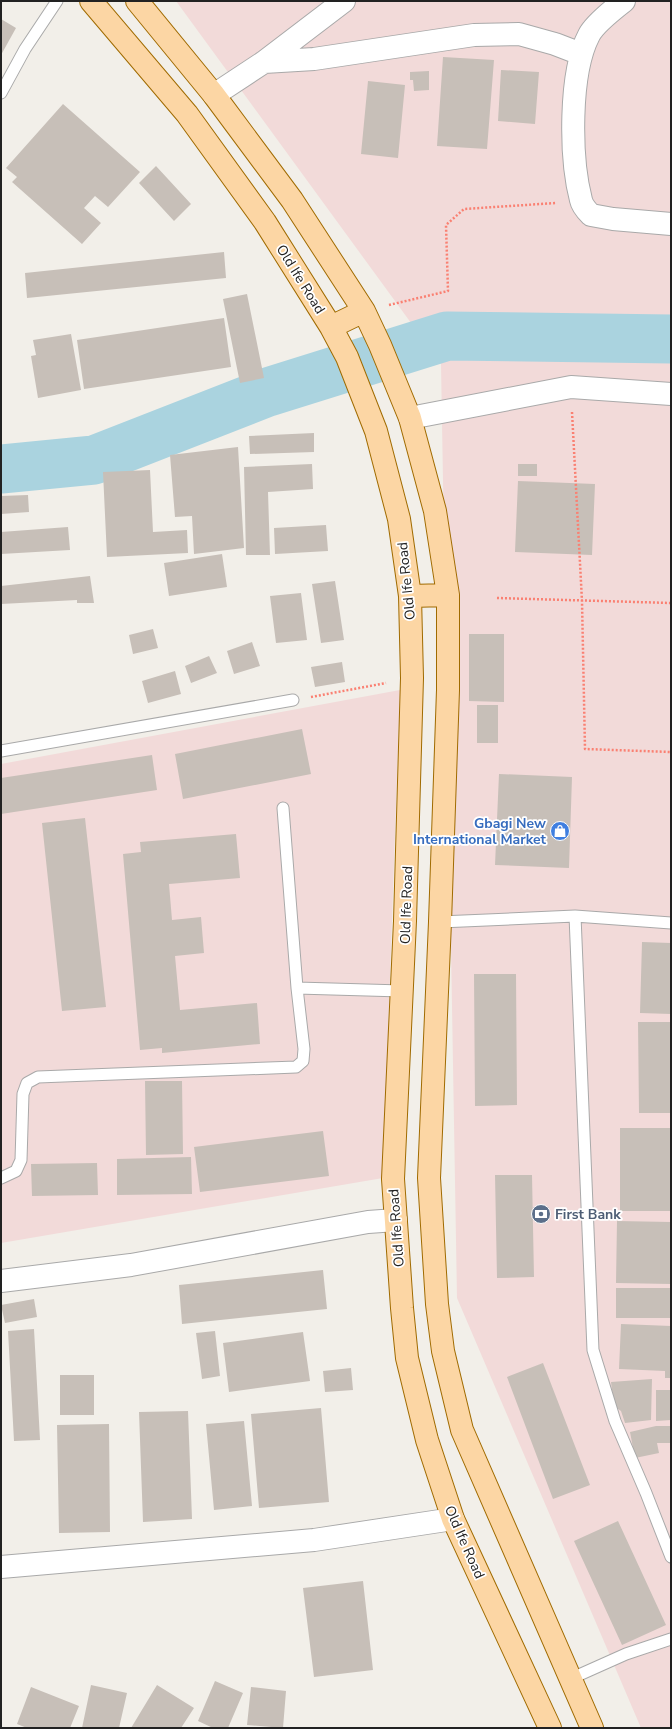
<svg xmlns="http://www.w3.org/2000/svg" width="672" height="1729" font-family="'Nunito Sans',sans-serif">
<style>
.commercial{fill:#f2dad9}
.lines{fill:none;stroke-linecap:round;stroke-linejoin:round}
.river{stroke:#aad3df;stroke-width:49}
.building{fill:#c7bfb8}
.lane-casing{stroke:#a9a9a9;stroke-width:13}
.street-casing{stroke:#a9a9a9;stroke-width:24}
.primary-casing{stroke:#a06b00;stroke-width:24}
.path{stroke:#fa8072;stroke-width:2.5;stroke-dasharray:2 2;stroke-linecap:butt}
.lane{stroke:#fff;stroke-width:11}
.street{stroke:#fff;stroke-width:22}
.primary{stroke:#fcd6a4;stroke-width:22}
.labels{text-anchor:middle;stroke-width:3.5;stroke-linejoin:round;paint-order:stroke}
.street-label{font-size:14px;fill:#222;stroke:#fff}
.shop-label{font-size:14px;font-weight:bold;fill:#366cbe;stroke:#fff;text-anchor:end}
.service-label{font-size:14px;font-weight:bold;fill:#4e5e75;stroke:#fff;text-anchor:start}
</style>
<rect width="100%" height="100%" fill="#f2efe9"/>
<path class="commercial" d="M176 1H671V1728H641L457 1298 441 364Z
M400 690 383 1178 1 1243V764Z"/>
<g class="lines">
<path class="river" d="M1 469 94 460 268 392 447 336 671 339"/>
</g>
<path class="building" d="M1 19 16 28 1 55Z
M443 57 494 60 487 149 437 146Z
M501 70 539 72 535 124 498 121Z
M429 71V90L414 91 413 80H410V72Z
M368 81 405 85 398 158 361 154Z
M63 104 140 172 108 207 95 196 84 208 101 223 82 244 12 182 17 177 6 168Z
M156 166 191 204 174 221 139 183Z
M224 252 226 278 27 298 25 273Z
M247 294 264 378 240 383 223 299Z
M224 318 231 367 84 389 77 340Z
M71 334 81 390 38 398 31 356 36 355 33 340Z
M314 433V452L250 454 249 436Z
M238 447 244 548 194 554 192 516 175 517 170 455Z
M312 464 313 489 268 492 270 555H246L244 467Z
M518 464H537V476H518Z
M150 470 153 532 187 530 188 553 107 557 103 472Z
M518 481 595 484 592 555 515 552Z
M28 495 29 512 1 514V496Z
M326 525 328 551 275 554 274 528Z
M68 527 70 550 1 554V532Z
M222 554 227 587 169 596 164 563Z
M90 576 94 603H77V600L1 604V586Z
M335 581 344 640 321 643 312 584Z
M301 593 307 640 276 643 270 596Z
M153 629 158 648 133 654 129 635Z
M469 634H504V702L469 701Z
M252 642 260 666 234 674 227 651Z
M209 656 217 673 191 683 185 666Z
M342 662 345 682 315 687 311 667Z
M175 671 181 694 148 703 142 681Z
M477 705H498V743H477Z
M302 729 311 774 183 799 175 754Z
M152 755 157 790 1 814V778Z
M499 774 572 777 569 868 495 865Z
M85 818 106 1007 62 1011 42 823Z
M236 834 240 878 169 884 172 920 201 917 204 953 175 956 180 1010 257 1003 260 1044 162 1053V1048L140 1050 123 854 141 852 140 842Z
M642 942 671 943V1014L640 1013Z
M474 974H516L517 1105 475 1106Z
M638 1022H671V1113H639Z
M145 1081H182L183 1154 146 1155Z
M620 1128H671V1211H620Z
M323 1131 329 1176 200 1192 194 1147Z
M191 1157 192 1194 117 1195V1159Z
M97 1163 98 1195 32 1196 31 1164Z
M495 1175H532L534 1277 497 1278Z
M617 1221 671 1222V1284L616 1283Z
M323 1270 327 1309 182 1324 179 1285Z
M616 1288H671V1318H616Z
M34 1299 37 1317 5 1323 1 1305Z
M621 1324 671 1326V1378H665V1371L619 1369Z
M34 1329 40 1440 14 1441 8 1331Z
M215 1331 220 1376 202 1379 196 1333Z
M303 1332 310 1381 229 1392 223 1343Z
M543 1363 590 1485 553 1499 507 1377Z
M351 1368 353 1390 325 1392 323 1371Z
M60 1375H94V1415H60Z
M652 1379 651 1420 625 1423 621 1411 614 1406 611 1382Z
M656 1390H671V1420L656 1421Z
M321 1408 329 1502 259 1508 251 1414Z
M188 1411 192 1519 143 1522 139 1412Z
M244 1421 252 1506 214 1510 206 1424Z
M109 1424 110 1532 59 1533 57 1425Z
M656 1426H671V1443H657L659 1453 635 1458 630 1432Z
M618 1521 666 1625 622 1645 574 1541Z
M363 1581 373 1670 314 1677 303 1588Z
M215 1681 243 1693 228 1728H213L198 1721Z
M91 1685 127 1693 119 1728H82Z
M157 1685 194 1708 181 1728H131Z
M31 1687 79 1706 70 1728H27L17 1724Z
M251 1687 286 1691 283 1728 247 1725Z"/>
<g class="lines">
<g class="lane-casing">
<path id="lane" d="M1 93 25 49 57 1
M1 751 293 700
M283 808 297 988
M575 916 593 1350 615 1421 646 1493 671 1557
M440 922 575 916 671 923
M1 1178 16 1171 21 1160 23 1094 27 1083 38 1077 296 1067 303 1061 304 1049 297 988 402 991
M570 1679 626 1654 671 1639"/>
</g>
<g class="street-casing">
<path id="street" d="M624 1C615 8 594 25 589 35 569 73 570 158 581 200 582 205 587 211 591 215L613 219 671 224
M264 62 314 59 474 35 519 34 555 44 581 54
M214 95 264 62 344 1
M410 418 571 387 671 394
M1 1281 131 1265 368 1222 396 1220
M1 1567 314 1540 453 1519"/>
</g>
<g class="primary-casing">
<path id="primary" d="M91 1 187 114 265 222 331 327 347 357 376 431 399 519 410 596 412 678 405 921 393 1179 402 1308 407 1358 427 1440 453 1519 550 1728
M137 1 214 95 292 200 364 311 380 345 410 418 435 511 448 595V690L440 922 429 1178 437 1304 443 1351 462 1430 592 1728
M331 327 364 311
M410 596 448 595"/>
</g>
<path class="path" d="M389 305 448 291 446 225 464 209 556 203
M572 412 582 601 585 749 671 752
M497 598 671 603
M311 697 386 683"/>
<use href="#lane" class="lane"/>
<use href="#street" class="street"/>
<use href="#primary" class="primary"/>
</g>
<defs>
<g id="shop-disc" transform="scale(1)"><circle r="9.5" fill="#3f7fe0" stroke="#fff"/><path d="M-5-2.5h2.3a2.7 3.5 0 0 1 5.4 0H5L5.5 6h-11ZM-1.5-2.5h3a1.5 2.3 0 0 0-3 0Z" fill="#fff"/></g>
<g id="bank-disc" transform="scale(1)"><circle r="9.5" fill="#5c6f8a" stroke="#fff"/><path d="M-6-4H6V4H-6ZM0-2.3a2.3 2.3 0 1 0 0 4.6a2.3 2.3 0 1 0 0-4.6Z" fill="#fff"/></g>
</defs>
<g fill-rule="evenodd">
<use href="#shop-disc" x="560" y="831"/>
<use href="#bank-disc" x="541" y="1214"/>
</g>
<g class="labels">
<g class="street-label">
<text transform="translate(301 279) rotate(58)" y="5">Old Ife Road</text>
<text transform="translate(406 581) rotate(-96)" y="5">Old Ife Road</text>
<text transform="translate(406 905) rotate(-88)" y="5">Old Ife Road</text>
<text transform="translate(396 1228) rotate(-94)" y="5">Old Ife Road</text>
<text transform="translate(465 1542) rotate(66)" y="5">Old Ife Road</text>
</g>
<g class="shop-label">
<text x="546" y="828">Gbagi New<tspan x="546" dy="16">International Market</tspan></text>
</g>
<g class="service-label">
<text x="555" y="1219">First Bank</text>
</g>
</g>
<rect width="672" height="1729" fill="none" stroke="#222222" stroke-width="4"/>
</svg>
